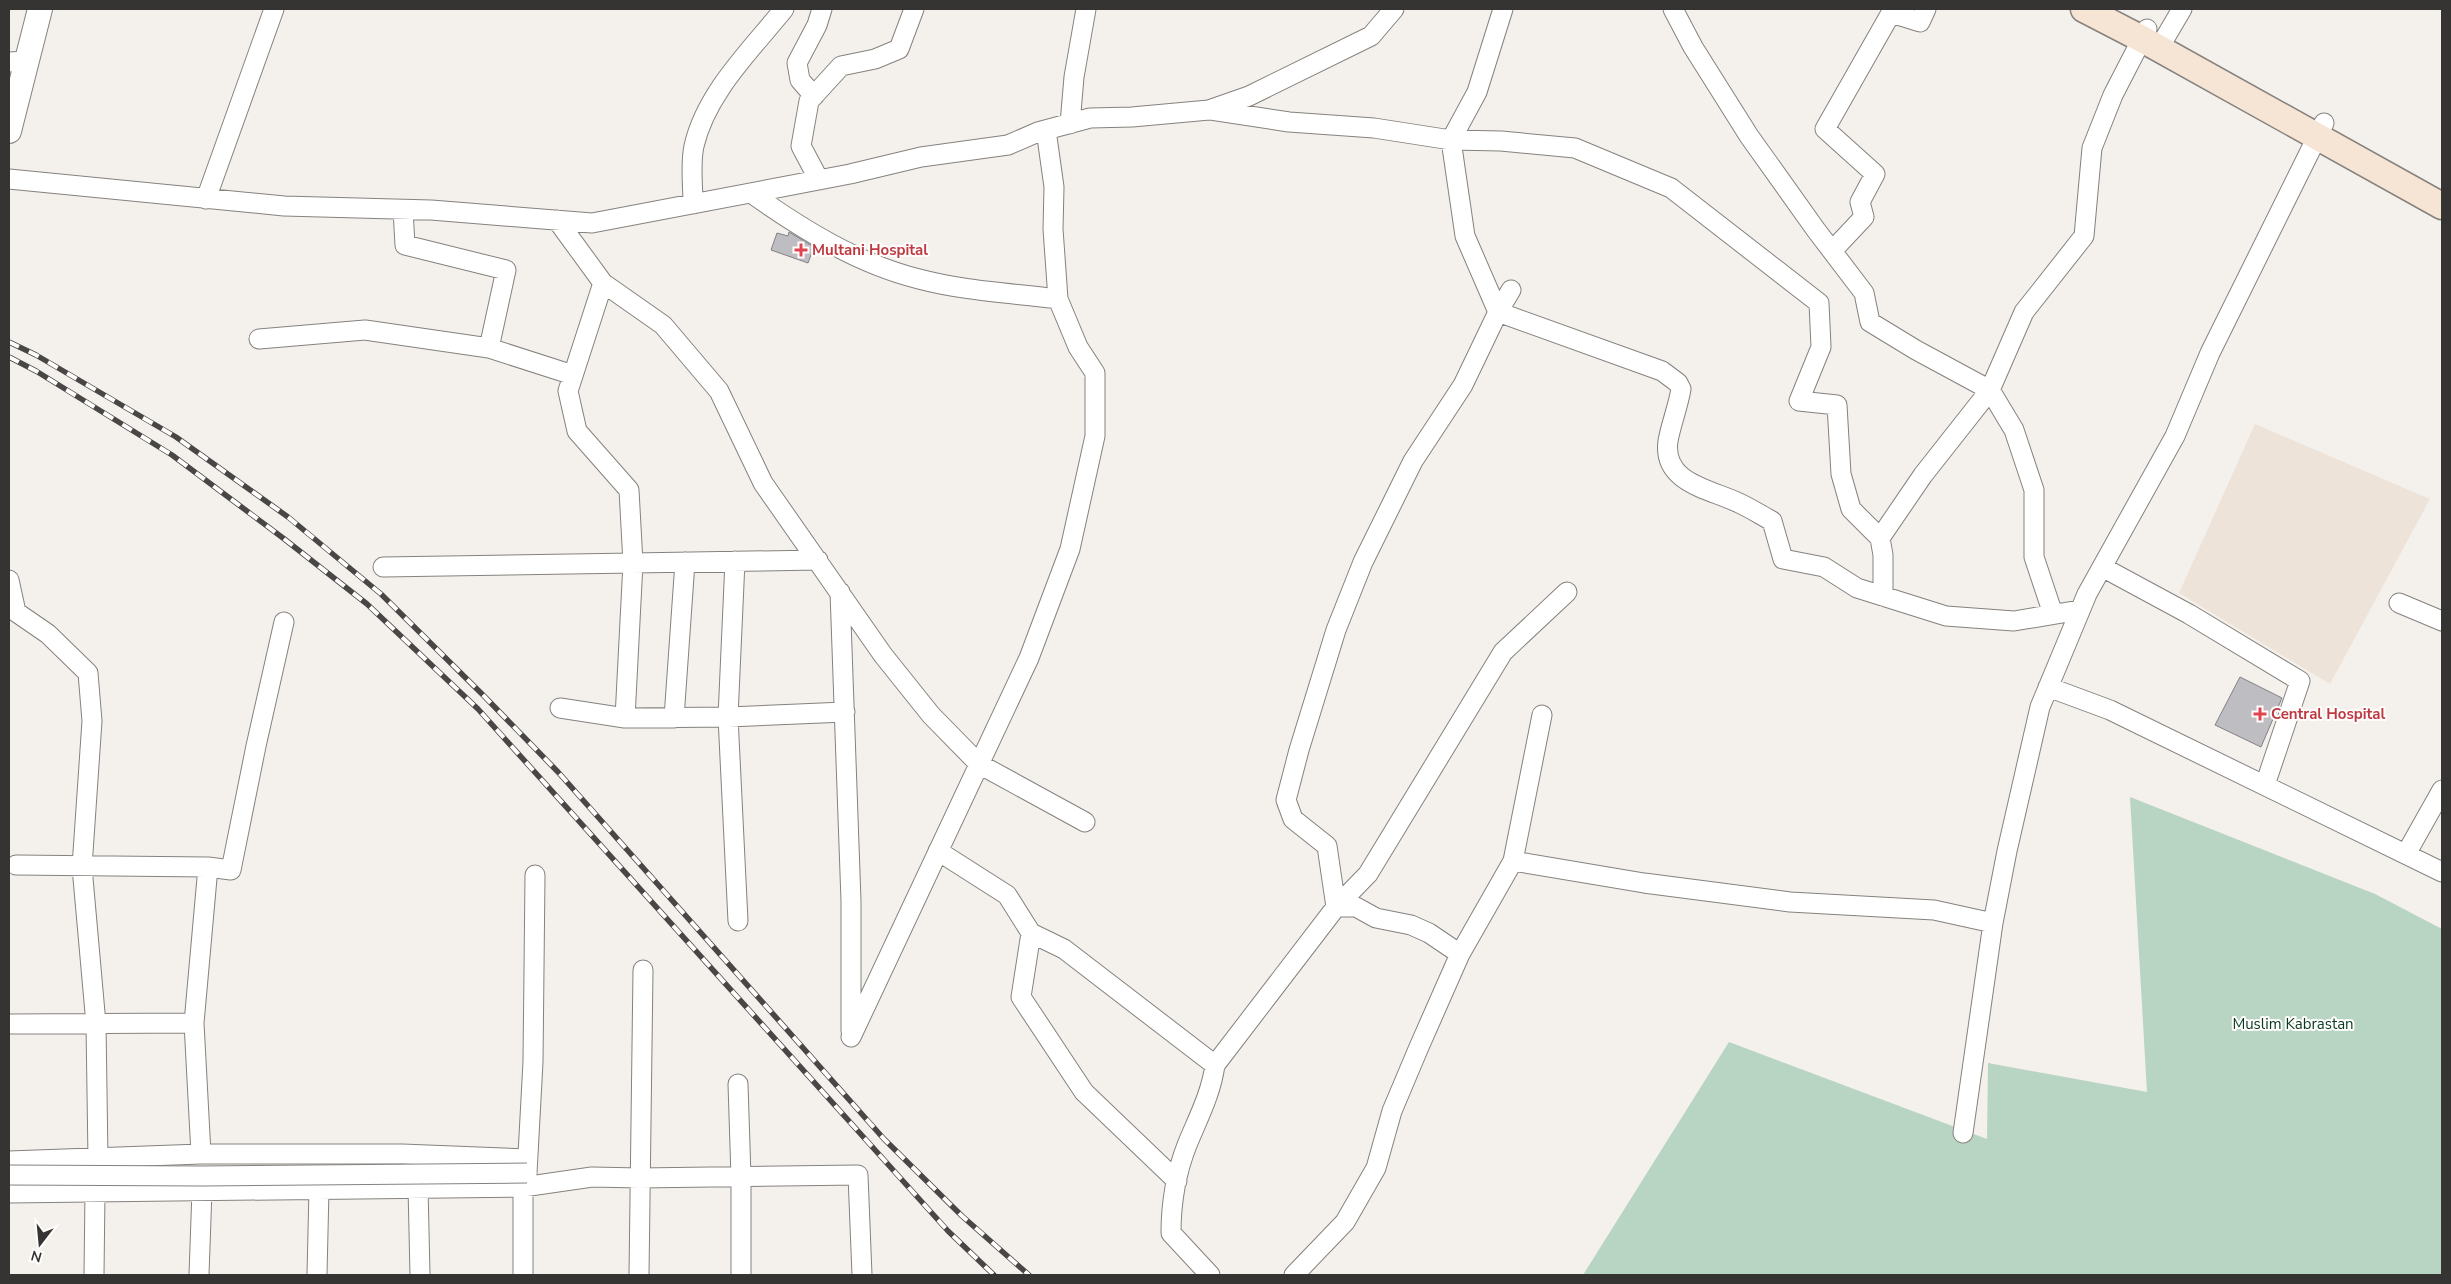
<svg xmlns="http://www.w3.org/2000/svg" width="2451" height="1284" font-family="'Nunito Sans',sans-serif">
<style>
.built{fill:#ede3d9}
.green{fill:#b8d4c2}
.building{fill:#bebdc1;stroke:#838186}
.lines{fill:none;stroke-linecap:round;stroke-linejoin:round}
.minor-casing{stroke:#85827e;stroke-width:21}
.tertiary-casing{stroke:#85827e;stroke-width:26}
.secondary-casing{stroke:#85827e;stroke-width:29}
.minor{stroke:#fff;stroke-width:19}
.tertiary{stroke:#fff;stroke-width:24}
.secondary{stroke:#f6e4d5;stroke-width:26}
.rail-casing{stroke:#484745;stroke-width:5.5}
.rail{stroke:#fffefd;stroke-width:4;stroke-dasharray:11;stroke-linecap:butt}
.minor-bridge-casing{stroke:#85827e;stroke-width:21;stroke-linecap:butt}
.minor-bridge{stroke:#fff;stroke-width:19}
.health-dot{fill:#e0444e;stroke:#fffefd;stroke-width:2}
.labels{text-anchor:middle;stroke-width:4;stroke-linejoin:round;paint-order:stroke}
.health-label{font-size:15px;font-weight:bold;fill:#be3a42;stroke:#fffefd;text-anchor:start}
.park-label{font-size:15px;fill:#0a3822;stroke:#fffefd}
</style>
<rect width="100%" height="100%" fill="#f4f0ec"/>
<path class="built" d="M2255 424 2430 499 2330 684 2179 593Z"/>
<path class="green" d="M2130 797 2375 894 2442 929V1275H1583L1729 1042 1987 1139 1988 1063 2147 1092Z"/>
<path class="building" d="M789 232 814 247 808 263 771 250 777 233 788 236Z
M2240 677 2282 698 2261 747 2215 725Z"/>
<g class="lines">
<g class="minor-casing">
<path id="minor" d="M1503 9 1477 92 1451 140 1465 236 1498 312 1662 371 1678 383 1681 389C1678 407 1671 424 1668 441 1662 483 1710 489 1739 503 1750 508 1761 515 1772 521L1783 559 1824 567 1857 588 1946 616 2014 621 2080 610
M1673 9 1693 47 1749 136 1816 230 1864 293 1870 322 1916 350 1990 390 1923 475 1880 538 1883 555V596
M2159 48 2182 9
M9 62 27 61
M814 96 800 80 797 63 817 25 822 9
M1211 110 1289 122 1374 128 1451 140 1501 141 1575 148 1671 188 1819 303 1821 347 1799 401 1837 405 1841 474 1851 509 1880 538
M1070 124 1074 77 1086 9
M9 179 284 206 431 210 592 223 850 174 921 157 1008 145 1038 132 1090 118 1132 117 1209 110 1249 96 1371 36 1394 9
M819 180 801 146 809 101 841 66 875 59 899 49 914 9
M751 193C802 229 858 264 919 279 964 291 1012 293 1058 299
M206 199 274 9
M693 204C693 186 690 164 694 146 706 93 751 50 784 9
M403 210 405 245 506 270 489 348
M1832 251 1864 217 1860 202 1875 174 1825 129 1891 13 1920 22 1926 9
M603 283 663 325 719 391 763 483 883 655 931 715 979 764 1085 822
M259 339 365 330 489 348 573 375
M735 561 728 717 738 921
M383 567 633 563 629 490 577 431 568 391 603 283 557 220
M2102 567 2189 614 2300 681 2265 785
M9 580 16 612 48 634 88 673 92 721 82 867 96 1024 98 1159 95 1191 94 1275
M840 592 851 901V1031
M2399 603 2442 621
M2053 614 2034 557V490L2014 430 1990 390 2024 312 2084 236 2092 148 2113 95 2147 29
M2048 687 2110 710 2442 872
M560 708 625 718 728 717 845 712
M625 718 633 563 818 560
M674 718 685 562
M938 851 1007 895 1031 933 1021 997 1084 1092 1177 1181
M2406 854 2442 790
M1513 861 1542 715
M16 865 208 867 194 1023
M208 867 231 870 256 746 284 622
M1336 907 1327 846 1293 819 1286 800 1299 750 1336 630 1363 562 1413 461 1463 385 1498 312 1511 290
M1336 907 1368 874 1503 652 1567 592
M1031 933 1064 949 1215 1065
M9 1024 194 1023 201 1154
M851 1037 1029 658 1070 549 1095 436V373L1078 347 1058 299 1053 229 1054 187 1046 130
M738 1084 741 1177V1275
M1963 1133 1993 923 2007 851 2040 707 2087 594 2175 436 2210 353 2324 123
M9 1161 201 1154H402L527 1159
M418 1187 420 1275
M9 1193 523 1187 592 1177 640 1178 858 1175 862 1275
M199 1275 202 1190
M317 1275 319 1189
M523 1275V1187L527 1173 533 1062 535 875
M639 1275 643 970
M1210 1275 1171 1233C1171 1204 1176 1173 1187 1145 1198 1118 1211 1094 1215 1065L1336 907H1356L1376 918 1411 925 1429 933 1460 954
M1294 1275 1345 1222 1376 1168 1392 1111 1419 1047 1460 954 1513 861 1644 883 1790 902 1934 910 1993 923"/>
</g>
<g class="tertiary-casing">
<path id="tertiary" d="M9 131 40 9"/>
</g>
<g class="secondary-casing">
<path id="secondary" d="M2084 9 2142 39 2442 206"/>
</g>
<use href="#minor" class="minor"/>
<use href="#tertiary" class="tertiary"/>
<use href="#secondary" class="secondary"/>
<g class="rail-casing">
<path id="rail" d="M9 342 36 355 176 437 288 517 381 594 484 696 558 772 884 1139 962 1216 1029 1275
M9 357 36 371 172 455 283 538 367 604 478 709 948 1231 994 1275"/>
</g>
<use href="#rail" class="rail"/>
<g class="minor-bridge-casing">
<path id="minor-bridge" d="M9 1175 202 1176 527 1173"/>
</g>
<use href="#minor-bridge" class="minor-bridge"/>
</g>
<g class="health-dot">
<path d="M798.5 242.5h5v5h5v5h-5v5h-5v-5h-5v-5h5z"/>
<path d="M2257.5 706.5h5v5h5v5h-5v5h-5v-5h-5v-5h5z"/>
</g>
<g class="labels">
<g class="health-label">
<text x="812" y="255">Multani Hospital</text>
<text x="2271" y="719">Central Hospital</text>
</g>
<g class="park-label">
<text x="2293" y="1029">Muslim Kabrastan</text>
</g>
</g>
<rect width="2451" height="1284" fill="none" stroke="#353432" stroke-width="20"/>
<g transform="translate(40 1244) rotate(196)" stroke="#fffefd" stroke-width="4" paint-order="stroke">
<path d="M0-4L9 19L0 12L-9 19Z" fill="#353432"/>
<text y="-8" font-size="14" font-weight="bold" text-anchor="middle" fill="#353432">N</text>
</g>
</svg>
